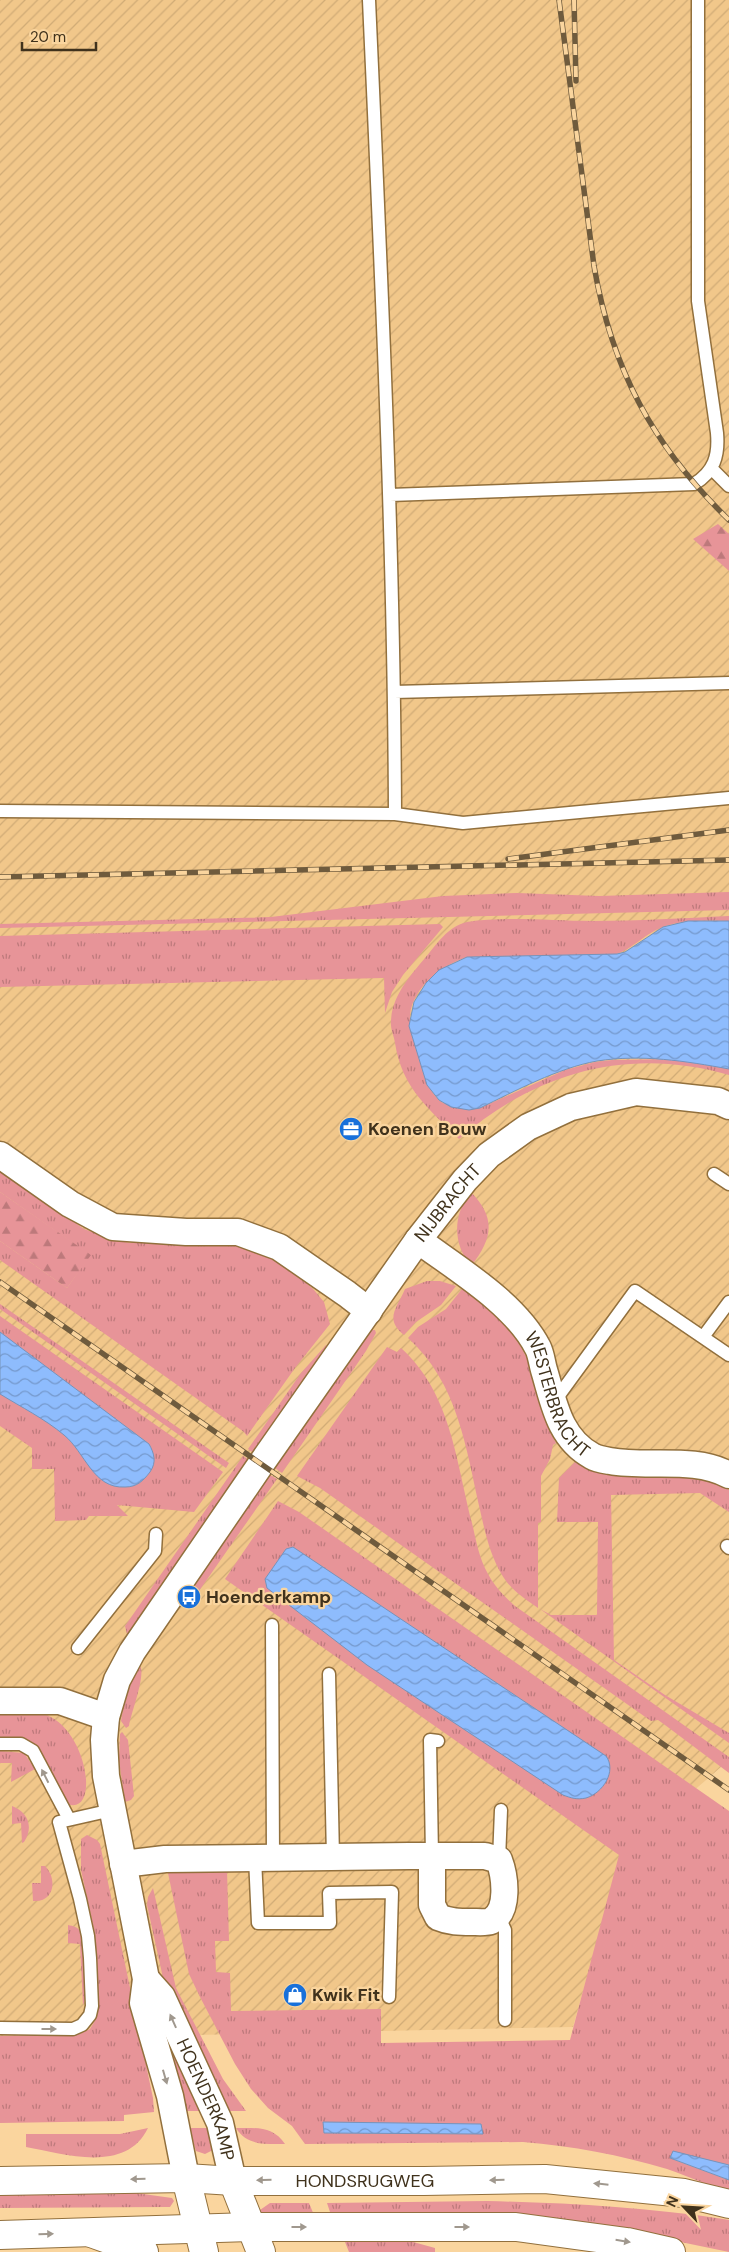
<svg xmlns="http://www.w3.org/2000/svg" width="729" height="2252" font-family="'DM Sans',sans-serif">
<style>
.industrial{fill:url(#industrial-furrows)}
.grass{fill:url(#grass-tufts);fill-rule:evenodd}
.forest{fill:url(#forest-firs)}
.water{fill:url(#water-waves);stroke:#7793ba}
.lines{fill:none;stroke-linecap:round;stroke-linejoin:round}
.service-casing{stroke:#92703d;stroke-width:15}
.minor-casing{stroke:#92703d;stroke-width:29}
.tertiary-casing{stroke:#92703d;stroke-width:30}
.secondary-casing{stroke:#92703d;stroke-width:30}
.service{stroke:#fff;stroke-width:12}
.minor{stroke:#fff;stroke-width:26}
.tertiary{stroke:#fff;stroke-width:28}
.secondary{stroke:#fff;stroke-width:28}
.rail-casing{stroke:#6f5b3d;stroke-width:5.5}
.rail{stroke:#fad59e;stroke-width:4;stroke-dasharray:11;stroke-linecap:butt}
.oneway{fill:#a0988e}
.labels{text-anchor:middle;stroke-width:4.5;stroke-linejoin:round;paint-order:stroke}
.poi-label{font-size:18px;font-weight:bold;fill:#40321c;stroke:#fad59e;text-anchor:start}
.street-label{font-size:18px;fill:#40321c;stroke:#fad59e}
</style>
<defs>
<pattern id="industrial-furrows" width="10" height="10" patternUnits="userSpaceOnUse" patternTransform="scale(1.25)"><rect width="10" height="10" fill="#f1c78a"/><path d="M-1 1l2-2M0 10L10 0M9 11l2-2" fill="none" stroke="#d0ab76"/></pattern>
<pattern id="grass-tufts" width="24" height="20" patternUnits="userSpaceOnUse" patternTransform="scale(1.25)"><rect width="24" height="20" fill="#e79498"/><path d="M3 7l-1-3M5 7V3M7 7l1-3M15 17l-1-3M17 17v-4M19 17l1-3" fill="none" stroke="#bd797b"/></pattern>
<pattern id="forest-firs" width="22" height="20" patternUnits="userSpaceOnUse" patternTransform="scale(1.25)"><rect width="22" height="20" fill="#e79498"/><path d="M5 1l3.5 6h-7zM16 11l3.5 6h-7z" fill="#bd797b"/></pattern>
<pattern id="water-waves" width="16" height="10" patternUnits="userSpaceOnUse" patternTransform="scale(1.25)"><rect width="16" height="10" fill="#8ebcfd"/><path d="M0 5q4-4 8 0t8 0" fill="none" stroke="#7599cc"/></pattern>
</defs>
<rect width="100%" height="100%" fill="#fad59e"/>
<path class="industrial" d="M0 0H729V1760L622 1853 573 2027 0 2039Z"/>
<path class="grass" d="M729 892V910L0 928V924L271 917 443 896 517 893 599 896Z
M729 916V921C707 921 684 919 663 927 643 934 631 952 609 956L467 957C442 965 413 987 410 1015 409 1027 417 1044 419 1056 424 1075 427 1091 443 1103L480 1108 565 1070 595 1062 612 1060 673 1059 729 1069V1075C629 1046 536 1072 459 1139 428 1108 402 1088 395 1043 394 1036 390 1028 391 1021 392 996 410 976 425 958 436 945 448 926 467 922 504 916 554 921 592 921 638 921 684 918 729 916Z
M440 924 443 927 403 975 392 992 385 1013 384 978 0 987V936Z
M0 1170 84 1229 114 1240 130 1243 221 1242 241 1245 264 1254 302 1279 314 1290 324 1302 330 1324 295 1368 247 1436 244 1432 0 1260V1241L67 1288 90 1255 0 1192Z
M471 1192C496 1218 493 1238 471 1266 452 1243 453 1214 471 1192Z
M427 1281H440L456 1286 441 1305 416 1322 404 1335C384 1319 397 1308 405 1289Z
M462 1289C498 1307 526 1346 537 1384 542 1405 545 1424 556 1443L553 1445 550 1459 541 1476V1522L538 1523V1608C525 1599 510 1589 502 1575 490 1555 485 1532 480 1510 466 1448 458 1383 408 1338L418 1327 446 1309Z
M0 1304 229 1463 226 1468 0 1309Z
M0 1316 223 1472 194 1512 117 1505 128 1516H89L86 1520 55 1521 54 1469H32V1448L0 1426Z
M371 1330H375L376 1333 366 1351 282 1473 275 1468Z
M326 1345 327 1347 255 1454 248 1449 301 1373Z
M387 1347 397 1352 401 1348C451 1393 456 1461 472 1523 476 1540 479 1558 488 1574 495 1587 504 1596 515 1606L729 1757V1773L665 1725 658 1720 651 1721 320 1488 297 1476Z
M243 1456 250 1461 128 1634H127L125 1626Z
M575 1462C607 1484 649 1472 685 1474 700 1475 717 1482 729 1490V1512L700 1493 611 1495 614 1660 665 1695 729 1733V1743L540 1609 551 1615H597L598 1522H557L559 1478Z
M270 1475 277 1479 192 1601 187 1597V1593Z
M278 1501 299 1512 729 1811V2165L712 2161 670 2158 729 2180V2191C708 2186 688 2176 667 2169 620 2155 572 2146 523 2142L305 2144 292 2126 268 2108 251 2089 235 2064 200 1997 189 1974 168 1873 227 1870 229 1941H215L216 1972 230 1973 231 2011 381 2009V2043L570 2040 619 1855 225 1579ZM480 2124 482 2134 327 2133Z
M140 1666C146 1675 131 1713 129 1726L126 1728 121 1721C124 1705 128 1679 140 1666Z
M0 1713C15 1713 32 1710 46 1715 87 1729 101 1816 67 1804L31 1741 0 1740Z
M122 1732 128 1740 134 1796 131 1800 125 1802 119 1761 120 1734Z
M0 1751 24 1753 35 1769 11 1782 12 1763H0Z
M12 1806C28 1812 34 1827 24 1842L22 1843 21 1823 12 1824Z
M87 1835 97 1840 100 1844 153 2098 154 2112 124 2115V2121L0 2123V2036L80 2034 90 2029 96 2019 95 1934 81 1870V1839Z
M41 1866H45C58 1879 54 1903 33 1901L32 1883H41Z
M153 1888 176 1988 223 2079 246 2111H227L167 1996 147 1905 148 1897Z
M68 1925C73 1926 78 1927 81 1932 89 1945 85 1985 85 2000L83 2005 80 1944 68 1943Z
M150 1998 209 2111H184Z
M148 2128C126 2174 64 2154 26 2147V2134H120Z
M189 2128H216L213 2150 205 2154 196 2151Z
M236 2128C256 2128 273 2126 285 2144 266 2144 247 2146 236 2128Z
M0 2192 136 2193 172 2198 174 2201 170 2207H165L0 2208Z
M487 2201C566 2203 644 2207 723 2219L729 2220V2252L642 2234 331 2215 327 2203Z
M270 2203H309L314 2215 261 2213 260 2210Z
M366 2240H406L435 2248V2252H349L345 2242Z"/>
<path class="forest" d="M718 524 729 534V571L693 539Z
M0 1192 91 1255 67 1288 0 1241Z"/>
<path class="water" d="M688 921H729V1069C685 1061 642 1054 597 1061 558 1068 515 1091 480 1108L469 1110 451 1107 439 1100 427 1085 409 1026 414 1002 426 983 439 970 467 957 617 954 625 952 663 927Z
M0 1332 149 1444C154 1453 157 1462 150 1472 143 1481 137 1487 125 1487 93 1489 85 1452 64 1435 45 1419 21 1407 0 1394Z
M293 1547 606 1756C617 1771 603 1793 586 1798 577 1800 571 1798 563 1795L367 1665 267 1588 265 1579 286 1549Z
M323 2122 481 2124 483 2134 324 2133Z
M673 2151 729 2165V2180L670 2158Z"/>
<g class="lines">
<g class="service-casing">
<path id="service" d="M369 0C381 271 394 542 395 814
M712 469 729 486
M390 495 694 484C714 472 719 456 717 433L698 301V0
M394 692 729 683
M0 811 395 814 463 823 729 798
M714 1174 729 1184
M703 1337 729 1302
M554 1402 635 1291 729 1355
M727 1546 729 1548
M272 1625 273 1858
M78 1648 155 1551 156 1534
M329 1674 333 1857
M0 1744H21L33 1751 69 1819
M432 1856 430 1740 438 1741
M255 1858 258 1923H330L329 1893 392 1892 389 1997
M499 1860 501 1810
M498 1915 505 1930V2020
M0 2028 73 2029 82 2025 90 2015 92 2006 90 1958 88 1936 80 1899 59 1822 112 1810"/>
</g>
<g class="minor-casing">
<g id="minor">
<path d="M0 1155 70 1204 113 1227 186 1232H238L279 1247 347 1294 369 1311"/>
<path id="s1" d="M418 1240C457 1269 515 1303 538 1348 541 1354 542 1363 544 1370 554 1403 559 1438 592 1456 597 1459 604 1460 610 1461 649 1468 694 1456 729 1475"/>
<path d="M0 1701H60L106 1717"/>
<path d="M123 1864 165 1859 409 1856H485L499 1860C505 1876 510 1911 491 1921 486 1923 477 1922 472 1922 459 1922 450 1922 438 1917L432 1905V1856"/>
<path id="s2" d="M146 1979 162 1997 220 2123 233 2181"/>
<path id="s3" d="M186 2178 170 2096 143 2003 146 1979 106 1776 104 1740 106 1717 117 1680 132 1652 261 1464 418 1240 465 1180 489 1155 528 1127 571 1107 636 1092 718 1101 729 1106"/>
</g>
</g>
<g class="tertiary-casing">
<path id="tertiary" d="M186 2178 204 2252
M233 2181 261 2252
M91 2233 144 2252"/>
</g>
<g class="secondary-casing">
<g id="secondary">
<path id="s4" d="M0 2181 186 2178 233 2181H424L545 2179 684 2193 729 2204"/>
<path d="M0 2235 250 2227H516L627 2242 671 2252"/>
</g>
</g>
<use href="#service" class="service"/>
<use href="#minor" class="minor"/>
<use href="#tertiary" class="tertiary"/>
<use href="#secondary" class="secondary"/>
<g class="rail-casing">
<path id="rail" d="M559 0 594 266C612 370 653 446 729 520
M574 0 576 81
M508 859 729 830
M0 877 729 860
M0 1282 729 1790"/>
</g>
<use href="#rail" class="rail"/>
</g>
<defs><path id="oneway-solid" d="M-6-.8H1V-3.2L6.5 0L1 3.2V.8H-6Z" transform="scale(1.25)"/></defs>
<g class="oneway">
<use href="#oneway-solid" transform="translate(45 1776) rotate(-117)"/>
<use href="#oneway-solid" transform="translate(173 2021) rotate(-114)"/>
<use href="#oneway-solid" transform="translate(49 2029)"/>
<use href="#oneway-solid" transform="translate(165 2077) rotate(74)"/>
<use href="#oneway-solid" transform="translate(138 2179) rotate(179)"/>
<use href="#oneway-solid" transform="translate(264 2180) rotate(179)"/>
<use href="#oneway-solid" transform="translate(497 2180) rotate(179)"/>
<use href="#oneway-solid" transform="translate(601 2184) rotate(-174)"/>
<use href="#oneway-solid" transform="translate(299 2227)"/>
<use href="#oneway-solid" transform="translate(462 2227)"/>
<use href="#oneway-solid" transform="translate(46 2234) rotate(-1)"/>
<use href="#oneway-solid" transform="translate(623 2241) rotate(9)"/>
</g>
<defs>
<g id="office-disc" transform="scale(1.25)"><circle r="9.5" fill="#1870da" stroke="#fad59e"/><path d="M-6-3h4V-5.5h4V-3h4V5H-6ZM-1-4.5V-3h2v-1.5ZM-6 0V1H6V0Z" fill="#fff"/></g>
<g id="bus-disc" transform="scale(1.25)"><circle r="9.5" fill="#1870da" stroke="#fad59e"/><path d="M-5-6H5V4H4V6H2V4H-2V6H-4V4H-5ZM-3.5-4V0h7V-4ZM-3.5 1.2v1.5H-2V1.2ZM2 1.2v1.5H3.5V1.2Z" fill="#fff"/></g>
<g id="shop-disc" transform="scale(1.25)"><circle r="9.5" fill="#1870da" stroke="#fad59e"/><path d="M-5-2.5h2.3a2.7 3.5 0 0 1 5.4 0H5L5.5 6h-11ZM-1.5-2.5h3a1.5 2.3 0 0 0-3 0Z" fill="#fff"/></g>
</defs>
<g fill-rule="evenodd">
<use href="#office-disc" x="351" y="1129"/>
<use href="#bus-disc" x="189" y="1597"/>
<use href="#shop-disc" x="295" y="1995"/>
</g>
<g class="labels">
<g class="poi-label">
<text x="368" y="1135">Koenen Bouw</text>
<text x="206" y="1603">Hoenderkamp</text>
<text x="312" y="2001">Kwik Fit</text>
</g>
<g class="street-label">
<text dy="6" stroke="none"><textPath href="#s3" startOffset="1090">NIJBRACHT</textPath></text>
<text dy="6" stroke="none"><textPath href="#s1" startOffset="214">WESTERBRACHT</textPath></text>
<text dy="6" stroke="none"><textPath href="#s2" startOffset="136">HOENDERKAMP</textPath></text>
<text dy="6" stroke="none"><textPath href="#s4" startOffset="365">HONDSRUGWEG</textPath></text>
</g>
</g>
<g transform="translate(684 2207) rotate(295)" stroke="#fad59e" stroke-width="4" paint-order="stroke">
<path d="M0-4L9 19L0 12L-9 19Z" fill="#40321c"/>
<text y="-8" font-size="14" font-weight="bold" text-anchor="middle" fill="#40321c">N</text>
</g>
<path d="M22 42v8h74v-8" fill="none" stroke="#40321c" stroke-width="2.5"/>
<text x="30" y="42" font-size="15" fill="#40321c" stroke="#fad59e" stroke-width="4" paint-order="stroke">20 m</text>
</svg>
